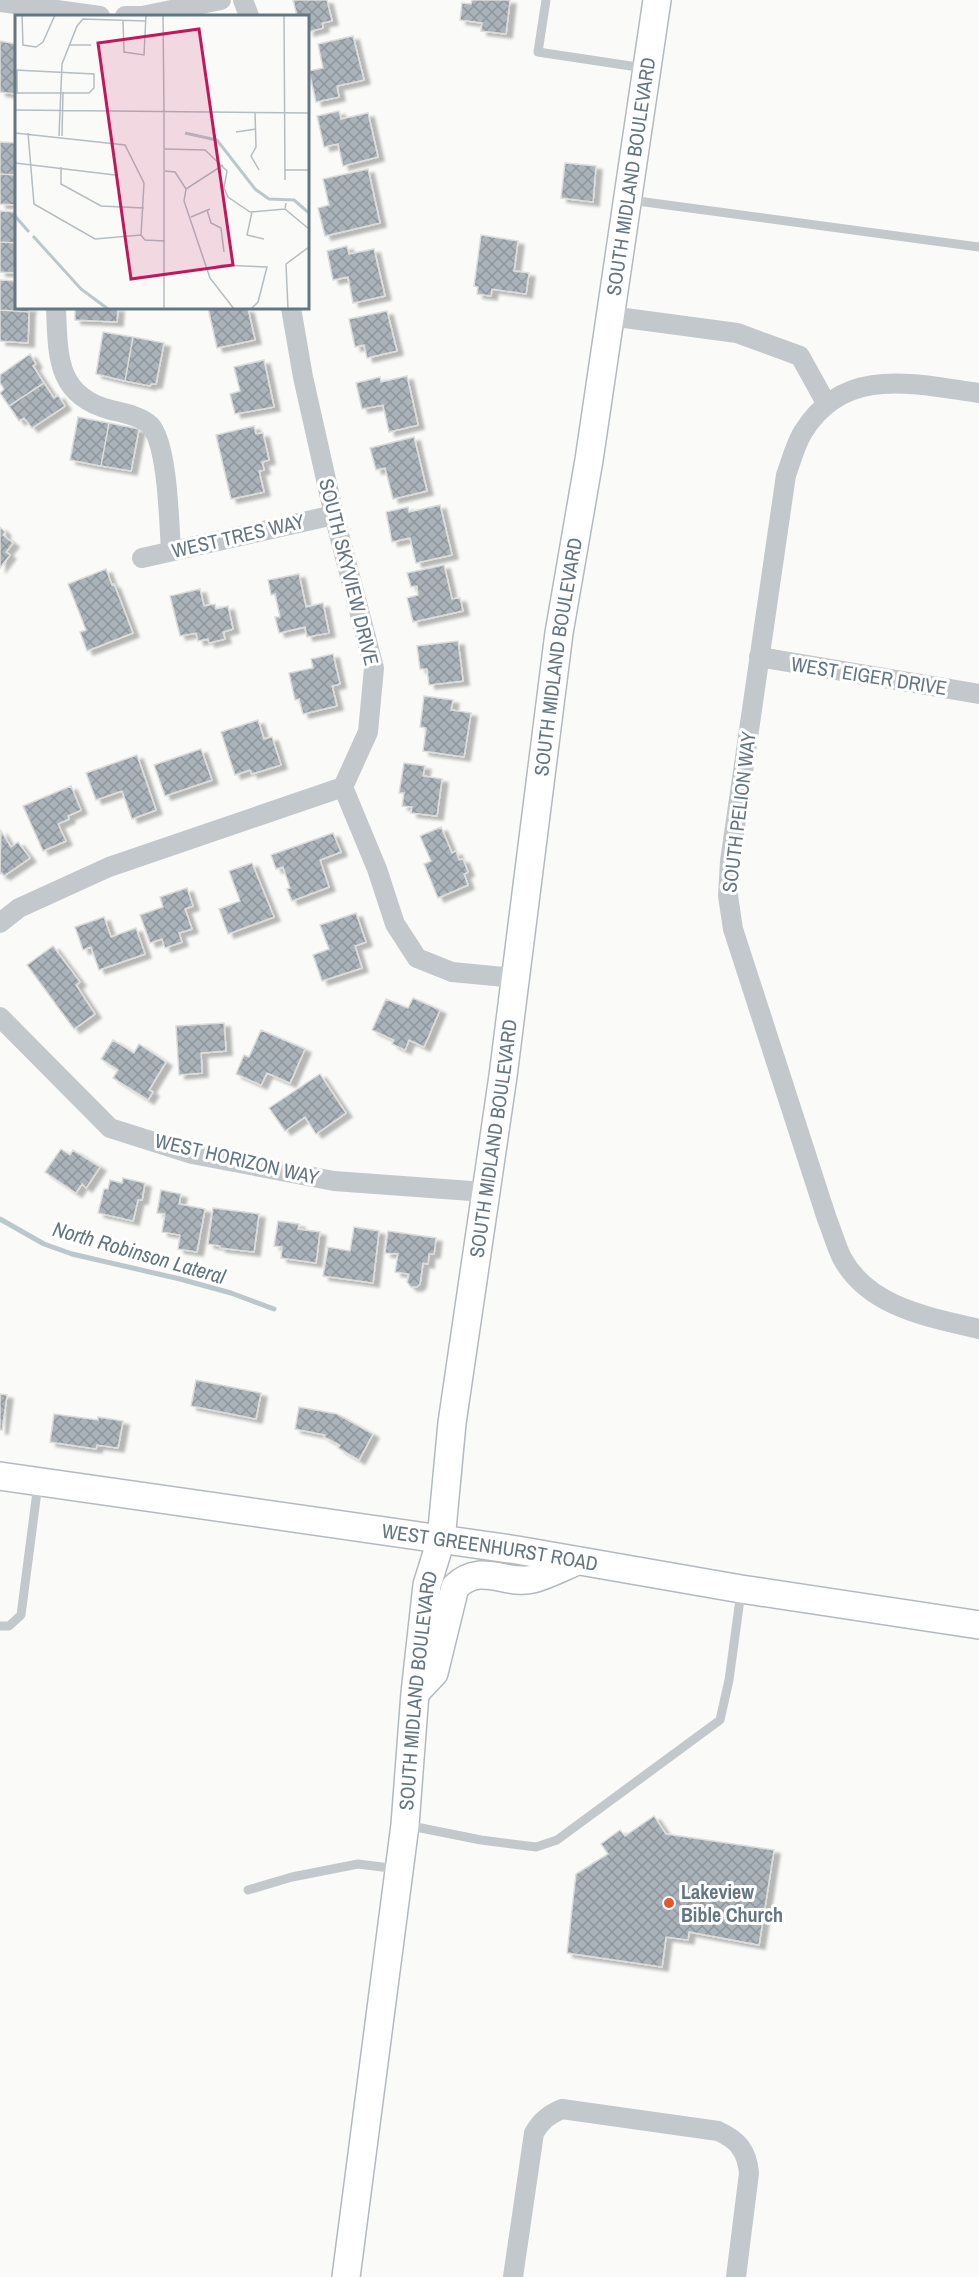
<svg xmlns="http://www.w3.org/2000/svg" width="979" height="2277" font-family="'Archivo Narrow',sans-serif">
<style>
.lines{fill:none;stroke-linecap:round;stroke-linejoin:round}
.stream{stroke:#bbc7cb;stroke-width:5}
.building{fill:url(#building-cross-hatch);stroke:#dcdcda;stroke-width:1.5;filter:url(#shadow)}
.secondary-casing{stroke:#b3babf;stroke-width:30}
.lane{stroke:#c3c8cc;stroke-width:9}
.street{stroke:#c3c8cc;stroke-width:20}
.secondary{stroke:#fff;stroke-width:27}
.poi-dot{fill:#e4572e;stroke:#fff;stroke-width:2}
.labels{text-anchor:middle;stroke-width:6;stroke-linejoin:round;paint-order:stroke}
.street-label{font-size:20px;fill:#657683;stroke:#fff}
.poi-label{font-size:20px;font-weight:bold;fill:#657683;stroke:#fff;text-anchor:start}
.water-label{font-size:21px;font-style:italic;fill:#60757c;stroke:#fff}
.inset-river{fill:none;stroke:#bbc7cb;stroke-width:3}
.inset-road{fill:none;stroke:#b5bdc2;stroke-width:1.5}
.view{fill:#c2185b;fill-opacity:0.15;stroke:#c2185b;stroke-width:3}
.inset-edge{fill:none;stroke:#657683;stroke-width:3}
</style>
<defs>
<pattern id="building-cross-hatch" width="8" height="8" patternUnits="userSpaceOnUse" patternTransform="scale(1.5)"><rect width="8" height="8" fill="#aab3b9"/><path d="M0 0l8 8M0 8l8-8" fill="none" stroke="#8e969c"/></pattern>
<filter id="shadow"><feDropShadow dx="6" dy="4" stdDeviation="1.5" flood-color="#0004"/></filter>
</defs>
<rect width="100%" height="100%" fill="#fafaf8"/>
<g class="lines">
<path class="stream" d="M0 1219 44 1244 72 1254 180 1279 231 1293 274 1309"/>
</g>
<path class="building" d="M293 0H327L332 21 322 23 323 28 308 32V16H297Z
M472 0H510L506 34 481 31 482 23 460 20 462 3 471 4Z
M353 36 364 80 337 86 339 97 316 102 309 71 323 68 318 44Z
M0 41 16 44V94L0 92Z
M339 111 341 119 368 113 378 157 343 166 338 144 324 147 317 116Z
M0 142 16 143V175L0 174Z
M565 163 596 166 593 202 561 198Z
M368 169 380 223 325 236 318 208 329 205 323 179Z
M0 174 16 175V205L0 204Z
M0 211 16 212V243L0 242Z
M481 235 518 241 514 271 529 273 526 294 492 289 491 296 477 294 478 287 474 286Z
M0 242 16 243V273L0 272Z
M347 246 349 254 374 249 385 296 353 303 348 277 333 280 327 251Z
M0 280 16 281V308H30L29 312 0 310Z
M73 308H118L117 322 75 320V309Z
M208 308 248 309 255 340 217 348Z
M0 310 29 312 28 343 0 341Z
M387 311 397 351 367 358 364 345 355 347 349 319Z
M103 332 133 337 125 381 96 374Z
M133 337 164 343 156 384H151L150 386 125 381Z
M30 354 36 364 33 366 44 383 9 406 0 393 4 389 0 383V375Z
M264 360 274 407 235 414 230 394 240 391 234 367Z
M407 376 418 425 389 432 383 405 362 409 356 383 380 377 381 382Z
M44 383 54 398 58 395 65 406 32 428 24 418 19 421 9 406Z
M78 417 109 423 101 466 70 460Z
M109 423 139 429 131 471 101 466Z
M254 426 256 434 263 433 269 460 262 462 264 470 259 471 264 492 231 499 216 435Z
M414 437 427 491 393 499 385 468 376 470 370 448Z
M440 505 452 555 416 563 410 538 392 542 386 512 408 507 409 512Z
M0 527 5 532 3 535 13 543 6 552 10 555 0 568Z
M444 565 452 599 460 598 463 611 413 622 407 598 418 595 417 586 411 587 407 573Z
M106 569 112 585 114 584 133 633 87 651 80 632 86 630 68 584Z
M299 574 306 607 323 603 329 633 307 637 305 627 279 633 275 617H280L275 594 271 595 268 580Z
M200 589 204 606 215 604 216 609 228 606 233 629 223 632 225 639 209 643 208 639 198 641 196 633 180 636 170 596Z
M458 641 463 681 429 685 427 669H420L417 646Z
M333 654 340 684 332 686 337 706 303 714 299 699 295 700 289 673 313 668 311 659Z
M424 696 453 700 451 710 471 713 464 757 423 751 426 728 420 727Z
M258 720 264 739 272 737 281 765 252 774 250 770 235 775 221 732Z
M201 749 212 780 165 796 154 765Z
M137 755 156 810 132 819 122 791 96 800 86 773Z
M404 763 425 766 423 776 442 779 437 816 411 813 412 807 402 806 404 793H399Z
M71 786 81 810 68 816 69 819 58 824 66 841 43 851 23 806Z
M441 827 452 853 456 851 459 860 463 859 468 872 464 874 468 885 438 898 424 864 431 861 420 836Z
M1 831 11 847 18 842 30 858 4 876 2 873 0 874Z
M333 833 341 852 320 860 329 887 292 901 287 889 290 888 283 867 276 869 271 855Z
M252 863 274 917 228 934 219 909 240 901 229 871Z
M187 888 193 906 185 909 192 929 179 933 182 942 165 948 162 939 150 943 140 915 163 907 160 897Z
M356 913 366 942 355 946 362 968 322 981 313 955 329 949 320 925Z
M104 917 111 937 136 928 145 954 99 970 91 947 83 950 75 927Z
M53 946 80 982 76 985 95 1014 74 1029 27 965Z
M413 998 440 1010 424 1047 409 1040 405 1050 392 1044 394 1040 372 1030 386 999 408 1008Z
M224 1023 226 1051 201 1053 202 1073 179 1075 176 1026Z
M261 1030 305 1049 290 1083 267 1073 261 1085 236 1074 244 1055 249 1057Z
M113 1040 134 1053 139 1044 166 1062 149 1090 153 1092 148 1100 113 1078 118 1070 101 1059Z
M320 1074 346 1113 316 1134 305 1117 285 1131 269 1108Z
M61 1149 70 1155 73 1150 100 1167 86 1188 82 1184 76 1193 45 1172Z
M123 1178 145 1183 142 1200H138L133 1221 98 1213 104 1189H108L110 1180 122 1183Z
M161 1190 181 1194 179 1204 205 1209 197 1252 178 1249 180 1235 162 1232 165 1214 157 1213Z
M213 1208 259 1214 254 1252 220 1248V1246L208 1244Z
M278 1221 299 1224 298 1229 320 1232 316 1263 281 1258 282 1247 274 1246Z
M354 1227 379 1231 373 1283 323 1276 328 1247 350 1251Z
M388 1231 436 1238 434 1254H429L428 1264 423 1263 420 1284 417 1287H411L407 1282 409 1274 395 1272 398 1254 385 1253Z
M196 1380 261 1393 256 1419 191 1406Z
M0 1394 7 1395 2 1430H0Z
M299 1407 337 1414 373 1434 359 1460 338 1448 340 1445 324 1437 325 1435 295 1429Z
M54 1414 98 1420V1417L123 1421 118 1448 97 1445 96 1449 50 1442Z
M654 1816 666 1834 774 1850 759 1945 689 1932 688 1940 666 1937 662 1967 567 1953 576 1874 608 1854 601 1844 620 1830 625 1836Z"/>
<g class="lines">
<g class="secondary-casing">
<g id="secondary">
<path id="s1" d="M0 1476 517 1550 741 1589 979 1625"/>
<path d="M417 1691 434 1673 455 1587C482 1561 505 1586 533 1579 548 1575 563 1567 577 1561"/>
<path id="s2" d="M346 2277 405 1825 415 1693 427 1585 441 1540 452 1423 503 1076 559 633 589 460 657 0"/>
</g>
</g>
<path class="lane" d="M546 0 538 52 644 68
M630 200 979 247
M0 1626H9L21 1615 38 1484
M406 1825 481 1840 536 1847 557 1840 720 1720 729 1680 741 1592
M248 1890 292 1877 358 1864 398 1869"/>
<path class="street" d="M243 0 249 16
M0 2 100 16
M125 16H142L221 0
M56 308C58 356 56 396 111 410 123 413 141 416 150 425 168 444 169 523 171 551
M610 316 737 333 800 356 826 403
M979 393C913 384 844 365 803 432 795 445 791 462 786 475L730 861 728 896 733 929 827 1219C832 1231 836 1246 842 1258 869 1308 930 1317 979 1329
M142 558 334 515
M759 657 979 694
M343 787 377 869 395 924 417 958 452 972 515 978
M0 923 19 908 109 867 343 787 368 732 374 668 334 515 303 377 291 308
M0 1017 110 1128 192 1154 334 1181 485 1192
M513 2277 534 2133C541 2121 548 2115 562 2109L718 2131C738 2140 747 2151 749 2173L736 2277"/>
<use href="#secondary" class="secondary"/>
</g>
<circle class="poi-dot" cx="669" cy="1903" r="6"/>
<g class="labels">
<g class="street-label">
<text dy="7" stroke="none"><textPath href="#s2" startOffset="2121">SOUTH MIDLAND BOULEVARD</textPath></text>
<text transform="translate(238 536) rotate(-13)" y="7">WEST TRES WAY</text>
<text transform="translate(349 572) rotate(76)" y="7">SOUTH SKYVIEW DRIVE</text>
<text dy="7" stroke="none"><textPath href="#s2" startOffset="1635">SOUTH MIDLAND BOULEVARD</textPath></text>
<text transform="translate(869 676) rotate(9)" y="7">WEST EIGER DRIVE</text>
<text transform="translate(739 812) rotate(-83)" y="7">SOUTH PELION WAY</text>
<text dy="7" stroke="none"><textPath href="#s2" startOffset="1149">SOUTH MIDLAND BOULEVARD</textPath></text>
<text transform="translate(237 1159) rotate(13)" y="7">WEST HORIZON WAY</text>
<text dy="7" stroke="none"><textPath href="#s1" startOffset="495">WEST GREENHURST ROAD</textPath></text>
<text dy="7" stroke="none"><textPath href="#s2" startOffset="591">SOUTH MIDLAND BOULEVARD</textPath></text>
</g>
<g class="poi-label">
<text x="681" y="1899">Lakeview<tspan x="681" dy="23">Bible Church</tspan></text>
</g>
<g class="water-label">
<text transform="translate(139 1253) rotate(16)" y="7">North Robinson Lateral</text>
</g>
</g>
<g transform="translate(15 15)">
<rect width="294" height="294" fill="#fafaf8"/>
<path class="inset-river" d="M170 118 202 125 240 174 254 184 279 185 294 198M0 201 14 217M18 221 66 274 93 294"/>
<path class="inset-road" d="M7 0 8 30 21 32 28 27 40 0M148 0 149 97M269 0 270 165M108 6 109 37 129 40 131 0M54 30H76M0 55 79 59V73L74 78H0M2 55V78M0 95 294 98M240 97 241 132 236 141 244 155M221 117 241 114M0 118 110 130 129 168 126 220M13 118 19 189 80 224 126 220M44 121 47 49 62 11 68 4 131 6M47 121 48 77M150 134 190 135 212 156 209 173 213 182 235 197 270 194M0 148 100 160M208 150 171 174 169 186 195 263 219 294M46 152V169L86 191 129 193M270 155H294M150 156 160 157 171 174M271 188 270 194 294 214M192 195 196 208 206 213 209 237M237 197 232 220 249 224M176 202 195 194M126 220 130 225 150 226M193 254 207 250 252 252 243 287 236 294M149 294V97M273 294 271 249 294 232"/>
<path class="view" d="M184 14 218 250 116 264 83 28Z"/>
<rect width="294" height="294" class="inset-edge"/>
</g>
</svg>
